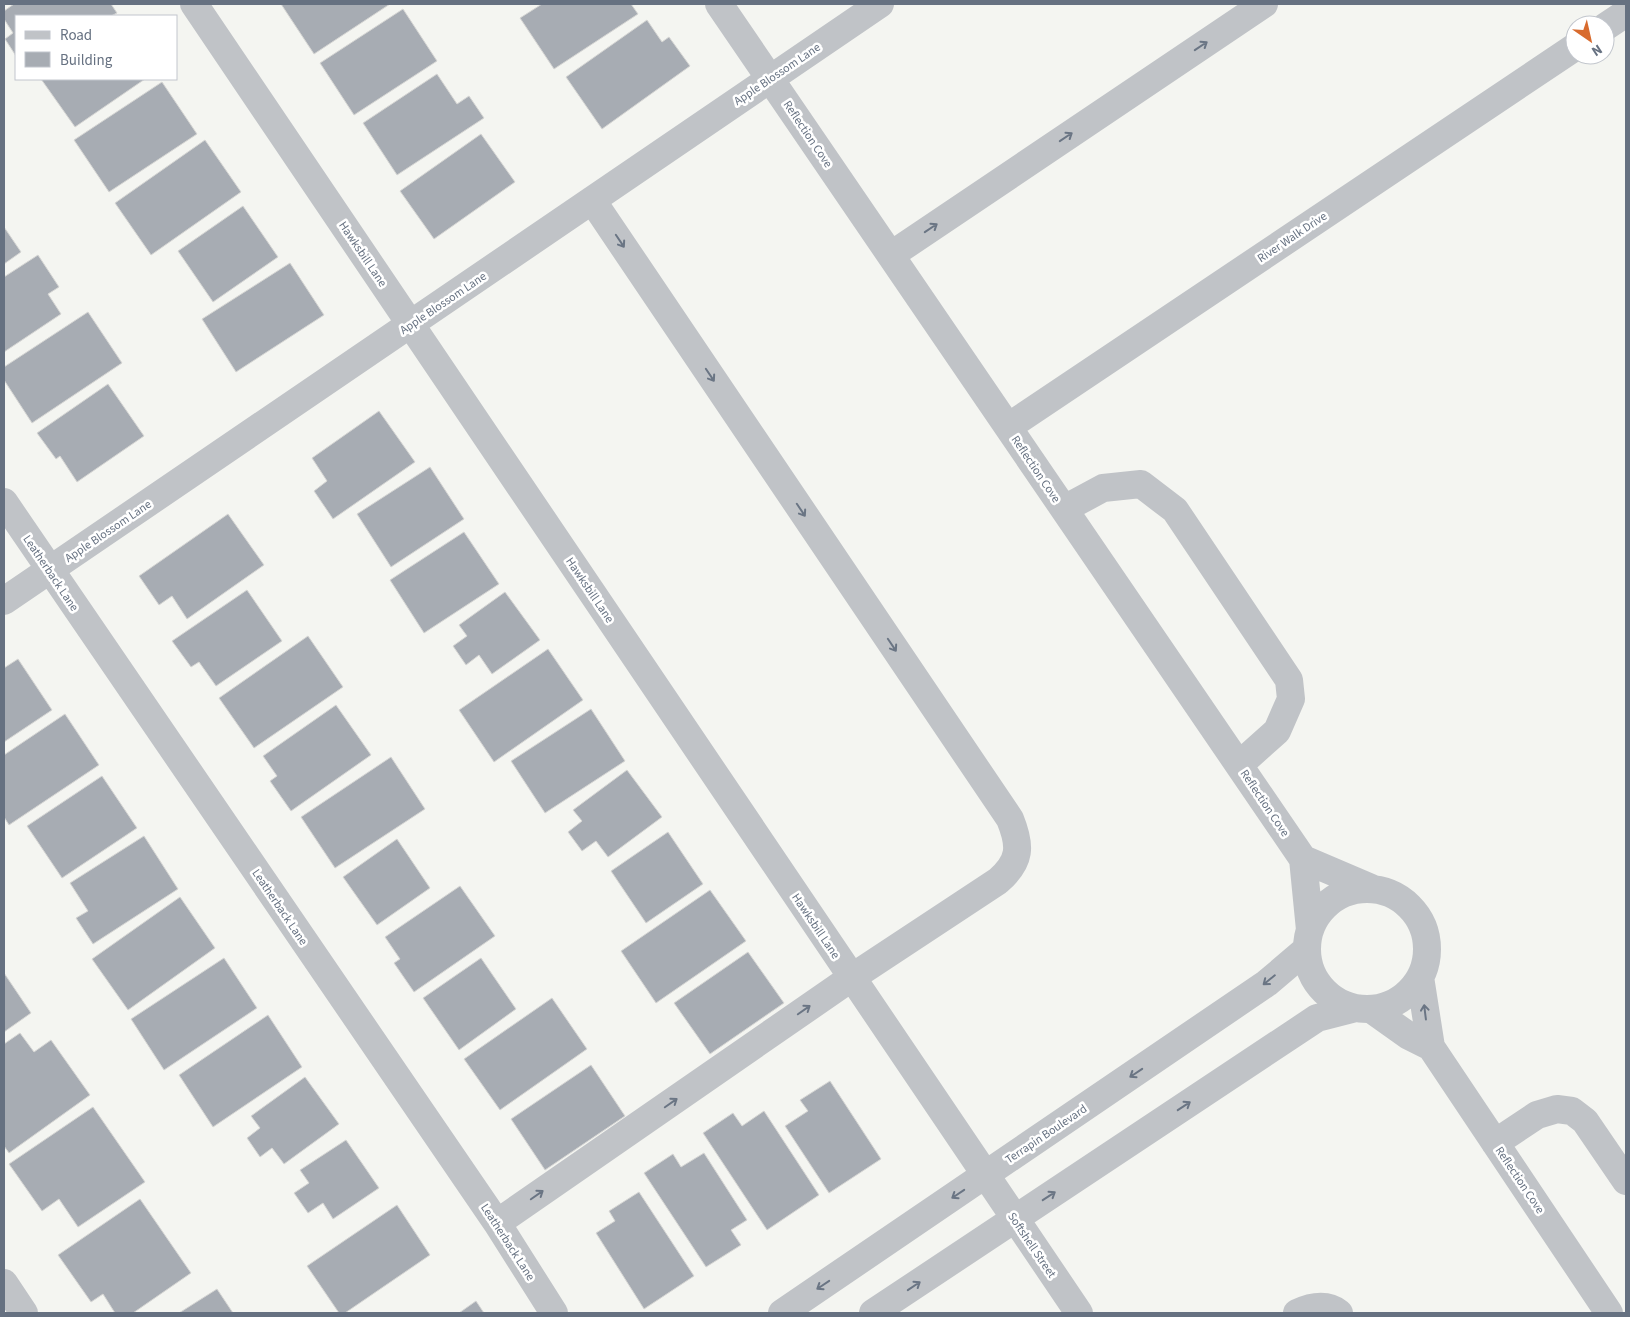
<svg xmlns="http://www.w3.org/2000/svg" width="1630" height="1317" font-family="'Source Sans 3',sans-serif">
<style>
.building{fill:#a7acb3;stroke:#d6d6d4}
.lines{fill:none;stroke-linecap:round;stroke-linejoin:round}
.minor{stroke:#c0c3c7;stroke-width:28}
.oneway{stroke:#6a7584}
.labels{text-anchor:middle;stroke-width:5;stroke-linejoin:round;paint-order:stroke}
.street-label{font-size:12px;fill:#667181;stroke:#fff}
</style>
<rect width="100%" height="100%" fill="#f4f5f1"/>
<path class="building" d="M14 4H111L117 13 111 16H16V56L5 39 13 33 4 19V11Z
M281 4H390L314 54Z
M542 4H631L638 14 554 69 520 18Z
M403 9 437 61 354 115 320 63Z
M647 20 662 42 669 37 690 66 602 129 566 77Z
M437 74 457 104 469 96 484 118 397 175 363 123Z
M41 79H145L75 127Z
M162 82 197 134 109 192 74 140Z
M481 134 515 182 434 239 400 191Z
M205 140 241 192 151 255 115 203Z
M243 206 278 257 213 302 178 251Z
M4 227 21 252 4 264Z
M38 255 59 287 48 294 61 314 4 352V277Z
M290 263 324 315 236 372 202 319Z
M88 312 122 363 32 423 4 380V367Z
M108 384 144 436 77 482 60 456 56 459 37 433Z
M379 411 415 462 333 519 314 491 327 481 312 458Z
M430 467 464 519 391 567 357 514Z
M228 514 264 565 187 619 172 596 159 605 139 576Z
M464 532 499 584 424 633 390 580Z
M247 590 282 641 216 686 199 662 191 667 172 641Z
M505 592 540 640 492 674 479 655 466 665 453 646 467 636 459 625Z
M308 636 343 687 254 748 219 698Z
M548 649 583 700 494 762 459 710Z
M18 659 52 710 4 742V668Z
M336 705 371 755 291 811 270 781 277 776 263 756Z
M591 709 625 761 545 813 511 761Z
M65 714 99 765 9 825 4 817V755Z
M391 757 425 809 335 868 301 817Z
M627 770 662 817 608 857 596 841 582 851 568 832 582 821 573 810Z
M102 776 137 828 62 878 27 826Z
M668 832 703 884 646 923 611 871Z
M144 836 178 889 93 944 76 918 88 911 70 883Z
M397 839 430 888 377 925 343 877Z
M460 886 495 936 414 992 394 963 400 959 385 937Z
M710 890 746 941 656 1003 621 951Z
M180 897 215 948 128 1010 92 959Z
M748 952 784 1003 710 1054 674 1003Z
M224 958 257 1008 164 1070 131 1019Z
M481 958 516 1009 459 1050 423 998Z
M4 973 31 1013 4 1032Z
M552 998 587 1049 500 1110 464 1059Z
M268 1015 302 1067 213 1127 179 1075Z
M20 1033 34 1052 51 1040 90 1095 9 1153 4 1146V1044Z
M591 1065 625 1116 545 1170 511 1119Z
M305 1077 339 1124 284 1164 272 1148 260 1157 247 1138 260 1128 251 1116Z
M830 1081 881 1159 829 1193 785 1126 808 1111 800 1100Z
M93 1107 145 1182 78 1227 59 1199 42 1211 9 1164Z
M764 1111 819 1195 767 1230 703 1133 733 1113 742 1126Z
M346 1140 379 1188 333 1219 323 1203 308 1213 294 1193 309 1183 300 1170Z
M704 1153 747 1220 731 1230 741 1245 706 1267 644 1173 673 1154 681 1167Z
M639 1192 694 1276 644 1309 596 1233 615 1221 609 1211Z
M140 1199 191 1273 133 1313H115L103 1294 91 1302 58 1255Z
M397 1205 430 1255 345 1313H339L307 1266Z
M217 1289 233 1313H179Z
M476 1301 484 1313H459Z"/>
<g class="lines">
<path class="minor" d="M194 4 1079 1313
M719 4 1303 859 1310 930
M1605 27 1626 13
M891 255 1264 4
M1008 427 1575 47
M4 502 497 1223 554 1313
M1064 509 1103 488 1141 484 1175 510 1289 680 1291 699 1277 731 1239 765
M4 601 880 4
M1303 859 1371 888
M1307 949a60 60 0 1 1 120 0a60 60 0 1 1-120 0Z
M1420 977 1431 1047 1609 1313
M1371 1009 1409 1036 1431 1047
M1495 1143 1537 1115 1557 1109 1572 1111 1585 1121 1626 1181
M497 1223 851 978 998 881C1021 861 1021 846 1010 819L592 200
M4 1283 24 1313
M782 1313 1267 983 1307 949
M873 1313 1317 1018 1356 1008
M1297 1313C1310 1307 1326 1303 1339 1313"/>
</g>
<defs><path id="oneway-shaft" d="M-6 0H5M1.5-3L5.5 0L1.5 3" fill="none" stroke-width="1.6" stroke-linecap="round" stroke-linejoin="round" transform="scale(1.25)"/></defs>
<g class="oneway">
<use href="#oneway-shaft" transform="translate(1201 46) rotate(-34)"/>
<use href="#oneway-shaft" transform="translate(1066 137) rotate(-34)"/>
<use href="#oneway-shaft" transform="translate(931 228) rotate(-34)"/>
<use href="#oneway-shaft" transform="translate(620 241) rotate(56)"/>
<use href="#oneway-shaft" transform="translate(710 375) rotate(56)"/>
<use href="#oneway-shaft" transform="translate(801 510) rotate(56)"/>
<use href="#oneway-shaft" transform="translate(892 645) rotate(56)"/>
<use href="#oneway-shaft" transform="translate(1269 980) rotate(141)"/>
<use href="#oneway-shaft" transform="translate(804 1010) rotate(-35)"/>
<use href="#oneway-shaft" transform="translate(1425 1012) rotate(-97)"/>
<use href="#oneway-shaft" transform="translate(1136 1073) rotate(146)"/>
<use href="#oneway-shaft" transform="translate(671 1103) rotate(-35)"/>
<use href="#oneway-shaft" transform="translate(1184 1106) rotate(-33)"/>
<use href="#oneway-shaft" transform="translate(958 1194) rotate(146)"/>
<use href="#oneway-shaft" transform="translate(537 1195) rotate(-35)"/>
<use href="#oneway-shaft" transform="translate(1049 1196) rotate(-33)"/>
<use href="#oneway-shaft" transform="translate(823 1285) rotate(146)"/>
<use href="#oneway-shaft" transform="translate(914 1286) rotate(-34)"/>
</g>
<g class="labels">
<g class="street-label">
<text transform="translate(777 74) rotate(-34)" y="4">Apple Blossom Lane</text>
<text transform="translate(808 134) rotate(56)" y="4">Reflection Cove</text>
<text transform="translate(1292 237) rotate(-34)" y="4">River Walk Drive</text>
<text transform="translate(363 254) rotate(56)" y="4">Hawksbill Lane</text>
<text transform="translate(443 303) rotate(-34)" y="4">Apple Blossom Lane</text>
<text transform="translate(1036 469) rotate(56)" y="4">Reflection Cove</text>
<text transform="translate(108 531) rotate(-34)" y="4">Apple Blossom Lane</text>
<text transform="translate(51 573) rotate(56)" y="4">Leatherback Lane</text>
<text transform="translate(590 590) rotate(56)" y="4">Hawksbill Lane</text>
<text transform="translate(1265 803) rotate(56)" y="4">Reflection Cove</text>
<text transform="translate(280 907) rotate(56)" y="4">Leatherback Lane</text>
<text transform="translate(816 926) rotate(56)" y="4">Hawksbill Lane</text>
<text transform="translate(1046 1134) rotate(-34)" y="4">Terrapin Boulevard</text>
<text transform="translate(1520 1180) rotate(56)" y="4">Reflection Cove</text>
<text transform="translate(508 1242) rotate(57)" y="4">Leatherback Lane</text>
<text transform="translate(1032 1245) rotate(56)" y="4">Softshell Street</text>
</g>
</g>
<rect width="1630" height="1317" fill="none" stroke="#667181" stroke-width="10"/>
<rect x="15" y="15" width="162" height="65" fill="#ffffff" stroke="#c2c6cd"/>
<rect x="25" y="31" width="25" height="8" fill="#c0c3c7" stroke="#c2c6cd"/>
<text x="60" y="40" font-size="15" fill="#667181">Road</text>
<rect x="25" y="52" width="25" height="15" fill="#a7acb3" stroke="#c2c6cd"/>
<text x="60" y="65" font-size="15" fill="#667181">Building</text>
<g transform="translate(1590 40) rotate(146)"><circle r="24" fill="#ffffff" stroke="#c2c6cd"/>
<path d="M0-4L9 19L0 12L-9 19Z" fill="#d86b2e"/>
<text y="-8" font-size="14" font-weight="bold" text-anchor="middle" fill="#667181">N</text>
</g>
</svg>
